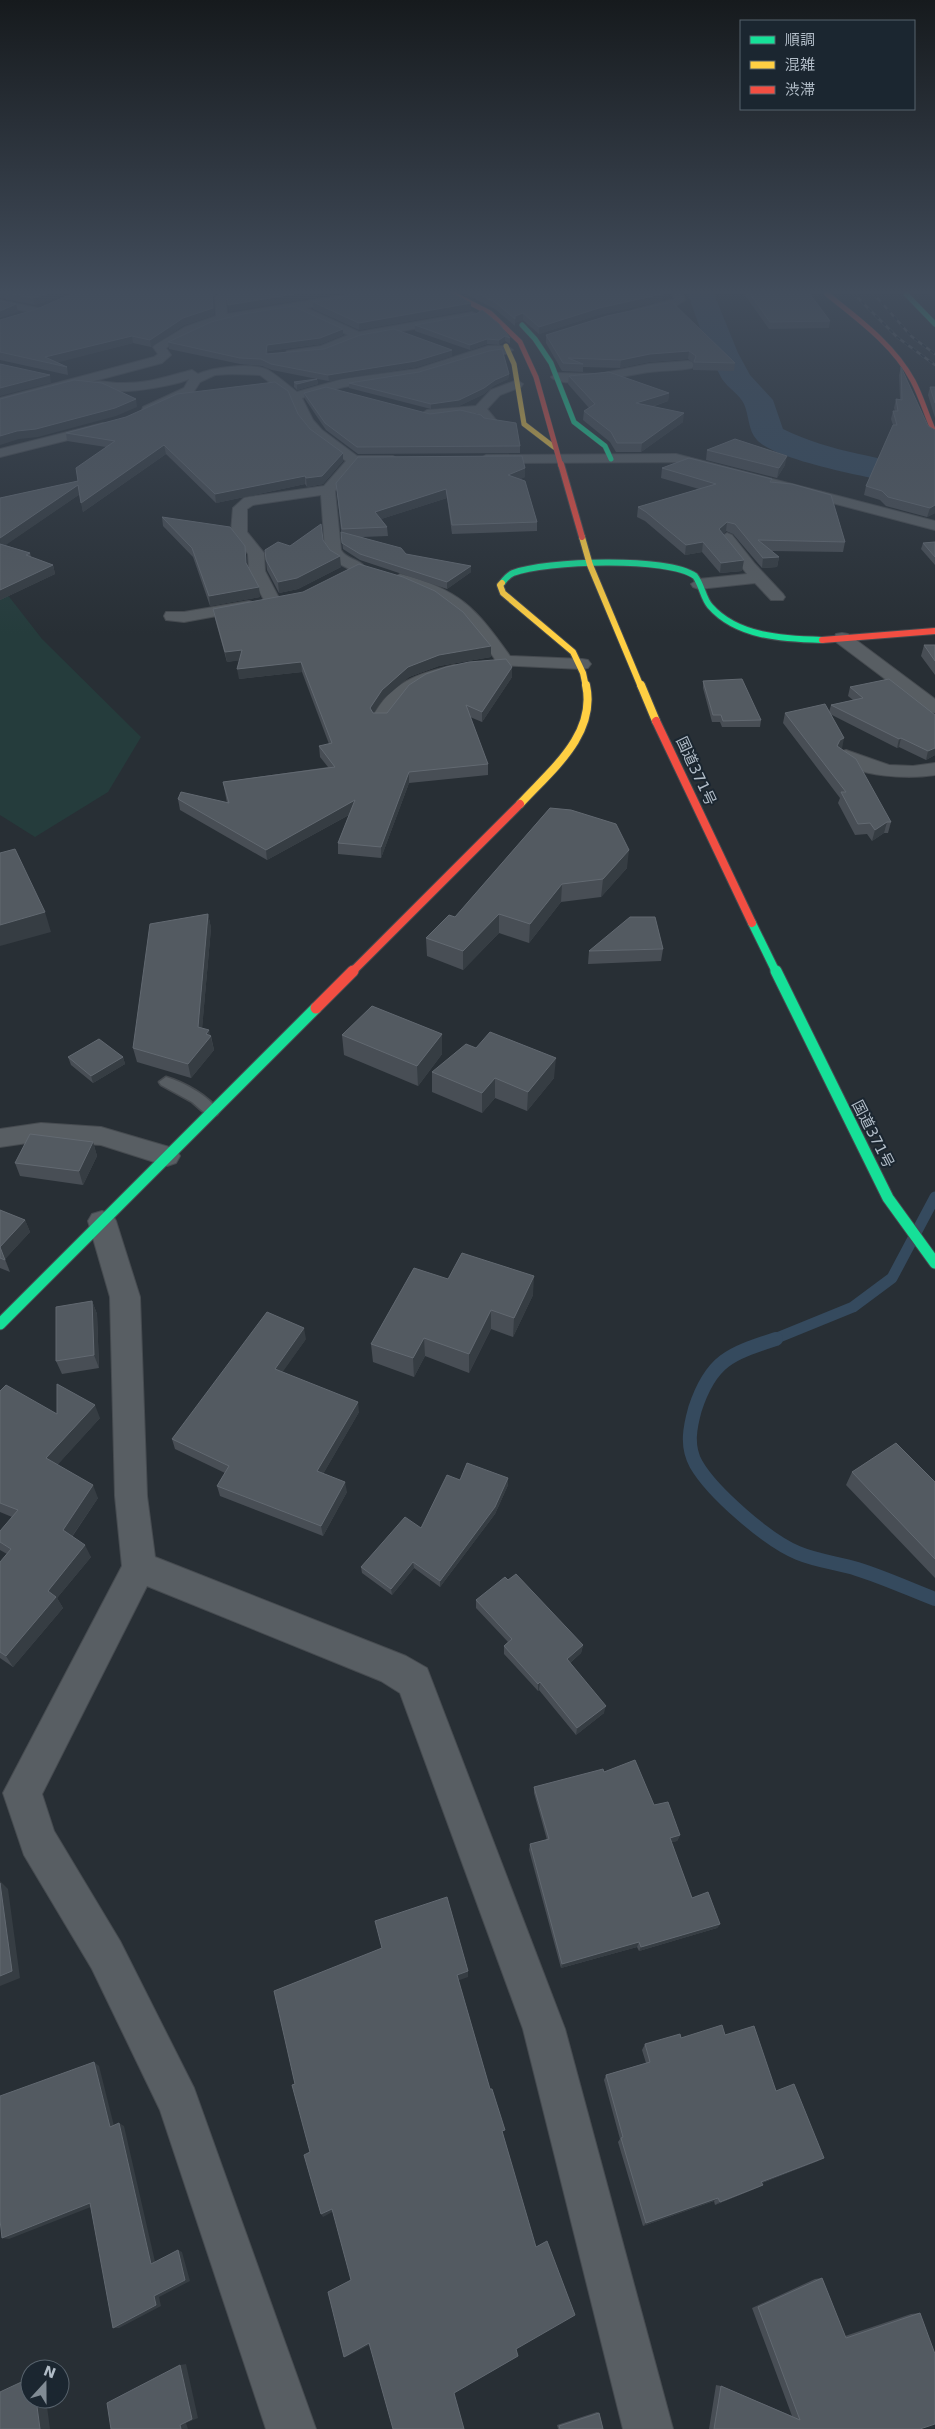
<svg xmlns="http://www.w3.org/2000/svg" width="935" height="2429" font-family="'DejaVu Sans','Noto Sans JP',sans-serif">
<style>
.green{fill:#253c3c}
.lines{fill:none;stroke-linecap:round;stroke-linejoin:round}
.stream-far1{stroke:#354a5e;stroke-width:11}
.stream{stroke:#354a5e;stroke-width:14}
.river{fill:#354a5e;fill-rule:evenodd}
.lane-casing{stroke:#464b50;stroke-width:3}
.street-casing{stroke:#464b50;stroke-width:2}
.fast-far3-casing{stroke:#464b50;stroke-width:6}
.fast-far2-casing{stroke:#464b50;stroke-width:8}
.fast-far1-casing{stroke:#464b50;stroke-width:10}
.fast-casing{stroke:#464b50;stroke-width:13}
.slow-far2-casing{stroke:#464b50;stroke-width:6}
.slow-far1-casing{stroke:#464b50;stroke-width:8}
.slow-casing{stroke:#464b50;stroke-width:10}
.jam-far3-casing{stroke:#464b50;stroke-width:6}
.jam-far2-casing{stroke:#464b50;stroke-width:8}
.jam-far1-casing{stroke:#464b50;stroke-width:10}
.jam-casing{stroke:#464b50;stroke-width:13}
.lane{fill:#585e63;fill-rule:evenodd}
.street{fill:#585e63;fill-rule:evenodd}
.fast-far3{stroke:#16e098;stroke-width:5}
.fast-far2{stroke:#16e098;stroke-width:6}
.fast-far1{stroke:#16e098;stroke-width:8}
.fast{stroke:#16e098;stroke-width:11}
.slow-far2{stroke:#ffcf43;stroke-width:5}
.slow-far1{stroke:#ffcf43;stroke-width:6}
.slow{stroke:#ffcf43;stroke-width:8}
.jam-far3{stroke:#f24e42;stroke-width:5}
.jam-far2{stroke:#f24e42;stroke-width:6}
.jam-far1{stroke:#f24e42;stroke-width:8}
.jam{stroke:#f24e42;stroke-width:11}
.rail-casing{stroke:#565c61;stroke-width:2.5}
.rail{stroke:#1b2630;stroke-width:2;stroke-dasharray:5;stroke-linecap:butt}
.wall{fill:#484e55}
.shaded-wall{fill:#363d43}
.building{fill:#535a61;stroke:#626971}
.labels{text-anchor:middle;stroke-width:4;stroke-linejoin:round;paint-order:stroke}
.far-street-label{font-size:15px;fill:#b1bcc7;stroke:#1b2630}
</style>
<rect width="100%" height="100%" fill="#282f35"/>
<path class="green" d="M0 585 42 639 141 737 108 792 35 837 0 815Z"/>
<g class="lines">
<path class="stream-far1" d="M772 1340 853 1307 892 1278 935 1197"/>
<path class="stream" d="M776 1339C730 1354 711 1360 695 1409 690 1427 686 1446 696 1464 712 1492 768 1541 798 1553 817 1561 838 1563 857 1569 883 1577 909 1589 935 1599"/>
<path class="river" d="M688 294H714L738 353 750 375 773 400 783 429C831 453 884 457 935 471V491C898 482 780 464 757 440 748 431 749 415 744 404 740 395 728 388 722 379 707 352 698 322 688 294Z"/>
<g class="lane-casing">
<path id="lane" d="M166 1077C183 1082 210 1096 219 1112L217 1115H207L192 1102 161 1085 159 1082Z"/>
</g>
<g class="street-casing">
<path id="street" d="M219 294H251L246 297 226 300 227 314 348 294H365L343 302 307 308 359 332 472 312 478 315 472 318 360 339 338 345 328 351 291 358 285 354 287 351 321 346 348 335 294 310 218 323 193 332 166 348 171 355 162 363 0 406V398L154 357 158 354 153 347 155 345 185 327 216 316 215 297Z
M673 294H683L685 300 676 306 637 315 631 312 633 310 674 299Z
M0 300 43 309 45 311 39 314 0 306Z
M488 346H507L513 350 507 354H489L419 376 344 387 302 398 313 420 322 430 357 456H393L400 460 393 464H358L335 491 341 550C346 559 359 559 365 567L363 570H351L332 560 325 550 321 495 253 505 247 509V532L264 553 265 571 281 602 273 607 265 602 249 571 248 554 231 532 233 508 244 498 249 497 324 486 346 461 312 436 300 421 290 398 260 375 231 374 215 375 200 382 193 393 148 414 143 413 142 410 143 407 184 388 189 379C172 387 101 399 88 385 94 378 109 383 118 383 148 384 164 377 192 370L198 374C213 367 253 362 268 370 278 376 288 385 297 392L343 379 417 369Z
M688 361 692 362 694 365 692 368C678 371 664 370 650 372 631 374 564 391 551 377L557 373 599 374 649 364Z
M517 380 523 384 521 387 500 395 487 409 496 420 494 423H484L477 413 427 418 421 414 427 410 476 406 491 390Z
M103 423 110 427 108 430 0 457V449Z
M676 454 935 521V530L676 462 486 463 479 459 486 455Z
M727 533 732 535 755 564 783 594 785 597 783 600H771L755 583 699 589 693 587 691 584 699 579 747 574 719 538Z
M400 574C459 589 476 608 510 656L582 659 588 660 591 664 588 668 582 669 499 665C480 638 462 609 432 595 420 589 407 586 394 582L392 579Z
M249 601 255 603 257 606 255 609 184 622 166 620 164 616 166 612H184Z
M842 633 848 634 935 699V713L929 712 836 642 834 638 836 634Z
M454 665 460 666 463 670 460 674C439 679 416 685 400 702 395 708 392 715 388 722H374L372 718C391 682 416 674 454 665Z
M846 750 889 765 913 766 935 763V775C911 779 852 778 836 756L839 752Z
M41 1123 101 1127 176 1149 180 1156 176 1163 167 1166 101 1145 41 1141 0 1147V1129Z
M102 1211 112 1214 116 1221 140 1297 147 1496 155 1557 406 1656 427 1668 565 2029 673 2429H623L523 2029 400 1693 381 1681 147 1586 42 1794 54 1831 120 1941 194 2088 316 2429H266L160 2110 92 1969 24 1855 3 1793 122 1566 115 1496 110 1297 88 1221 92 1214Z"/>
</g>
<g class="fast-far3-casing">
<path id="fast-far3" d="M906 294 935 324
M522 325 535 339 551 363 574 422 605 446 611 459"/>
</g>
<g class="fast-far2-casing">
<path id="fast-far2" d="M502 583C505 579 508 575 513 573 545 561 668 556 695 576 702 585 703 598 710 606 737 637 784 639 822 640"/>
</g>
<g class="fast-far1-casing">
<path id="fast-far1" d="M752 923 776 972"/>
</g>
<g class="fast-casing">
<path id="fast" d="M776 971 888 1198 935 1263
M0 1324 316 1008"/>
</g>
<g class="slow-far2-casing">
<path id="slow-far2" d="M506 346 514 364 524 424 554 447"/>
</g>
<g class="slow-far1-casing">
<path id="slow-far1" d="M582 537 590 565 641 687
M502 583 500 585 503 593 573 652 583 673 586 687"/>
</g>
<g class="slow-casing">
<path id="slow" d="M641 685 656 721
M520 804C550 771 597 735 586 685"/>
</g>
<g class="jam-far3-casing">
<path id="jam-far3" d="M453 294 490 313 520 342 536 377 561 466
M827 294C858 319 894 345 913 381 922 398 927 417 935 434"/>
</g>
<g class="jam-far2-casing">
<path id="jam-far2" d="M561 464 582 537
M822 640 935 631"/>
</g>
<g class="jam-far1-casing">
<path id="jam-far1" d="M656 721 752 923
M352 972 520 804"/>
</g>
<g class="jam-casing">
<path id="jam" d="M316 1008 353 971"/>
</g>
<use href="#lane" class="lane"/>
<use href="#street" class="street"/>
<use href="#fast-far3" class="fast-far3"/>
<use href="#fast-far2" class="fast-far2"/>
<use href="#fast-far1" class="fast-far1"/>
<use href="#fast" class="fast"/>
<use href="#slow-far2" class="slow-far2"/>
<use href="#slow-far1" class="slow-far1"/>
<use href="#slow" class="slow"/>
<use href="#jam-far3" class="jam-far3"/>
<use href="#jam-far2" class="jam-far2"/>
<use href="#jam-far1" class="jam-far1"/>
<use href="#jam" class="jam"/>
<g class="rail-casing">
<path id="rail" d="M854 294 897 337 935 365
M874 294 911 336 935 354"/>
</g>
<use href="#rail" class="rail"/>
</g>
<path class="wall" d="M0 294H67L35 305 0 298Z
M465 294H663L662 301 598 315 539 334 523 320 515 323V326L495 309Z
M744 294H810L830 321 829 328 769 329Z
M929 294H935V300Z
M455 295 471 303V310L359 330 313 309V302L343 297Z
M213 297 214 315 184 325 151 347 133 343 57 362 67 367 68 375 0 360V320Z
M476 314 510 338V344L505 341 499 345 487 344 470 350 415 331V325Z
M607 316 735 363 734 371 693 370V363L688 359 649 362 620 368 583 367V372L562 371 546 343V335Z
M343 329V335L321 344 268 351 267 354 452 356 417 367 329 381 317 379 318 384 297 390 294 387V382L317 379 272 370 262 366 240 364 169 349 168 342Z
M901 367 935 513 927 517 886 506 880 500 864 495 866 486 893 425 891 419 893 411H895L894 408 896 399H900L899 375Z
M509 374 508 379 495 385 484 394 459 406 431 409 349 388V383Z
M569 376 669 393 668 401 652 407 683 422 641 452H616L610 442 583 420 584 411 589 408 568 384Z
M930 387H935V418L928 395Z
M304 393 430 414 484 418 520 446V453L358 454 326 430 305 399Z
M298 414 310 429 343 461 323 484 307 487 305 484 216 503 166 454 83 512 80 494 5 545 30 553 31 557 53 565 55 574 0 600V498L78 481 106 447 67 441 66 433Z
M707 450 785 465 777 478 706 460Z
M662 468 772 479 771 482 845 542 843 552 771 551 779 557 777 567 762 568 733 534 726 531 723 534 742 571 720 573 702 552 685 555 645 521 637 517 638 507 699 489 661 478Z
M525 477 520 479 537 522V531L452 534 447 498 381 519 387 527 388 536 362 537 406 554 471 572 447 589 360 560 343 549 336 483Z
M162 517 247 564 260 597 210 606 193 557 163 526Z
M323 540 341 567 298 589 279 593 267 570 266 560 290 546Z
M935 542V565L921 549 923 543Z
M213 609 491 657 439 666 409 677 382 700 374 713H387L512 667V677L482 722 470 717 488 764V775L409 783 381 858 338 854V843L349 815 267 860 180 810 178 799 227 803 223 782 328 767 320 757 319 746 329 744 302 672 239 679V660L227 662 215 619Z
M924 645H935V675L921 656Z
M703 681 761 720 760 727H722L720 722H712L703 688Z
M850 687 935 755 926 760 899 747 897 748 830 714 841 749 891 822 888 833H884L872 841 867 834 855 835 838 803 840 798 783 723 785 713 829 712 831 705 853 700 848 696Z
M550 808 627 868 601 897 561 902 529 943 499 933 463 970 427 956 426 938 455 917Z
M208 914 211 928 202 1028 211 1036 214 1050 191 1078 137 1062 133 1048Z
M663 949 661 961 588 964 589 951Z
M442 1034V1054L418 1086 344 1055 342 1035Z
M476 1048 554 1078 527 1111 495 1098 482 1113 432 1092V1072Z
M68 1057H123L125 1064 93 1083 71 1065Z
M93 1142 97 1156 83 1185 20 1176 15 1163Z
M0 1210 25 1220 30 1232 5 1259 10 1272 0 1268Z
M448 1279 533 1295 513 1337 491 1329 469 1373 425 1356 414 1377 373 1362 371 1344Z
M92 1301 97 1314 99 1368 62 1374 56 1361Z
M306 1339 282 1372 359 1412 323 1474 347 1492 323 1536 220 1496 217 1486 225 1473 175 1449 172 1439Z
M0 1391 57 1414 100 1418 57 1465 98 1498 72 1537 91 1557 57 1598 63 1608 13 1667 0 1658V1562L7 1554 0 1550V1531L12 1517 0 1512Z
M852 1472 935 1482V1578L846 1485Z
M460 1480 508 1485 495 1514 440 1587 414 1568 392 1595 362 1573 361 1567 421 1528Z
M476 1600 583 1645 581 1653 570 1663 604 1713 576 1735 539 1690 538 1691 504 1654V1646L508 1642 476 1608Z
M604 1772 654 1805 680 1835 677 1841 671 1842 692 1898 720 1924 717 1928 639 1951 637 1947 561 1968 529 1850 530 1844 547 1840 534 1793V1787Z
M725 2035 776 2091 818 2161 762 2183 763 2185 757 2188 715 2205 714 2201 643 2226 618 2142 620 2139 604 2080 606 2075 646 2063 642 2050 645 2044 681 2038Z
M822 2278 845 2336 911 2314 920 2313V2429H709L716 2385 721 2386 792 2416 752 2308 815 2279Z
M597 2412 599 2413 603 2429H558L557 2425Z"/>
<path class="shaded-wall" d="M46 294H67L35 305 33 298Z
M212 294H217L213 297 214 315 184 325 151 347 150 340Z
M294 294H337L229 312 228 305Z
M663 294 662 301 598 315 539 334V327L599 308Z
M471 303V310L359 330V323Z
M16 304 18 312 0 318V311Z
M523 313V320L515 323V326V316Z
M343 329V335L321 344 268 351 267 360 266 354 267 345Z
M132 336 133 343 52 364 45 357Z
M505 336V341L499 345V340Z
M487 339V344L470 350V345Z
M452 350V356L417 367 329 381 328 375Z
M689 351 688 359 649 362 620 368 621 360 650 354Z
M509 374 508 379 495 385 484 394 459 406 431 409V404L495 380Z
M50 375 51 383 0 396V388Z
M317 379 318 384 297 390V384Z
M669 393 668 401 635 412 636 403Z
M136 399 137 407 116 416 38 437 19 439 0 445V436Z
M684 413 683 422 641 452 642 443Z
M164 445 166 454 83 512 81 503Z
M343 453V461L323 484 307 487 306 478Z
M787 456 785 465 777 478 779 468Z
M525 468V477L508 484V475Z
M305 476V484L216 503 215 494Z
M78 485 80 494 0 549V538Z
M446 489 447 498 375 521V512Z
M935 505V513L927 517 930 508Z
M727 522 726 531 718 539 719 529Z
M703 542 702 552 685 555 686 545Z
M340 556 341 567 298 589 279 593 278 582Z
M779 557 777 567 762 568 763 558Z
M744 560 742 571 720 573 721 563Z
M53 565 55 574 0 600V590Z
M471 566V572L447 589V582Z
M259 587 260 597 210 606 209 596Z
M491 646V657L439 666 409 677 382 700 370 719V708L382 690 408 667 439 655Z
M242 650 244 660 227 662 225 652Z
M301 662 302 672 239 679 237 669Z
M512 667V677L482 722V712Z
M844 738 842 749 837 746 840 740Z
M901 738 899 747 897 748 899 739Z
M935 748V755L926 760 928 751Z
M409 772V783L381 858V847Z
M355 800 356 811 267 860 266 850Z
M887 822 884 833 872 841 875 830Z
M629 850 627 868 601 897 603 879Z
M562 884 561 902 529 943 530 924Z
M45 912 51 932 0 946V925Z
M208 914 211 928 201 1041 198 1027Z
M499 914V933L463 970V951Z
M209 1030 214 1050 191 1078 188 1064 206 1034Z
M442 1034V1054L418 1086 417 1066Z
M123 1057 125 1064 93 1083 91 1076Z
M556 1058 554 1078 527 1111 528 1092Z
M495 1078V1098L482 1113V1093Z
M93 1142 97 1156 83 1185 79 1171Z
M25 1220 30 1232 5 1259 10 1272 0 1247Z
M534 1276 533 1295 513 1337 514 1318Z
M92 1301 97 1314 99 1368 94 1355Z
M491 1310V1329L469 1373V1354Z
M304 1328 306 1339 277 1380 275 1369Z
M424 1338 425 1356 414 1377 413 1358Z
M358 1402 359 1412 319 1481 317 1471Z
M95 1405 100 1418 52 1471 46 1458Z
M508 1478V1485L495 1514 440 1587V1581Z
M345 1482 347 1492 323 1536 321 1526Z
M93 1485 98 1498 68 1542 63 1530Z
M85 1545 91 1557 57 1598 63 1608 13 1667 6 1656 48 1591Z
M413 1562 414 1568 392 1595 391 1589Z
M583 1645 581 1653 566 1666 567 1659Z
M540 1682 539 1690 538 1691V1684Z
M606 1706 604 1713 576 1735 577 1728Z
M680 1835 677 1841 668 1843 670 1838Z
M0 1881 8 1889 20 1978 0 1986Z
M720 1924 717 1928 639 1951 641 1947Z
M639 1942 637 1947 561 1968 562 1964Z
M468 1971V1977L457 1981V1975Z
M94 2062 99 2066 115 2130 110 2127Z
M119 2123 124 2126 156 2266 151 2264Z
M824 2158 818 2161 756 2185 761 2182Z
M763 2185 757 2188 715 2205 720 2202Z
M718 2198 714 2201 643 2226 646 2223Z
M90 2203 96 2205 9 2239 2 2238Z
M332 2209 334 2211 323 2217 321 2214Z
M178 2250 182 2252 190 2281 159 2297 161 2306 119 2328H113L154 2296Z
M369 2343 371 2344 346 2357H344Z
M186 2364 198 2418 186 2423 188 2429H181L180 2425V2365Z
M36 2399H46L50 2429H40Z"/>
<path class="building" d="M12 294H46L33 298Z
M71 294H212L213 308 183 318 150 340 132 336 45 357 67 367 0 352V320L37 309Z
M232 294H294L228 305 227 295Z
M351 294H454L471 303 359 323 313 302 343 297Z
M478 294H662L599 308 539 327 523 313 515 316V319L495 302Z
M750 294H810L830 321 770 322Z
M0 301 16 304 0 311Z
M672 302 735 363 694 362 696 356 689 351 650 354 621 360 568 358 583 364 563 363 546 335 607 316Z
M293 306 343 329 320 338 267 345 266 354 324 349 360 335 394 329 452 350 416 361 328 375 271 364 261 359 240 358 168 342 211 322 243 314Z
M482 310 499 324 510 338 505 336 499 340 487 339 470 345 415 325 476 314Z
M502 349 509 374 495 380 484 388 459 400 431 404 349 383 419 372 489 351Z
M0 364 50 375 0 388Z
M901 367 928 426 935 430V505L930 508 888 497 882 491 866 486 893 425H897L893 411H898L896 399 902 400Z
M609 372 669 393 636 403 684 413 642 443H617L611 432 584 411 595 404 569 376Z
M317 379 297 384 294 382Z
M74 380 102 383 136 399 115 408 36 429 17 431 0 436V399Z
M275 382 288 391 298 414 310 429 343 453 322 476 306 478 305 476 215 494 164 445 81 503 78 485 0 538V498L78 481 76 468 115 441 66 433 126 417 177 394Z
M326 387 430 414 460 410 481 415 484 418 516 423 520 446 357 447 325 423 304 393Z
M930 387H935V403Z
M735 439 787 456 779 468 707 450Z
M522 456 525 468 508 475 525 481 537 522 452 525 446 489 375 512 387 527 342 529 336 483 358 457Z
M689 458 772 479 770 482 792 484 831 495 845 542 758 540 779 557 763 558 735 524 727 522 719 529 744 560 721 563 703 542 686 545 646 512 638 507 716 484 662 468Z
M162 517 230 527 245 546 246 563 259 587 209 596 192 548Z
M321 524 323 540 330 550 340 556 297 578 278 582 266 560 265 550 278 542 290 546Z
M341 532 401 548 406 554 471 566 447 582 360 554 342 543Z
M935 542V557L923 543Z
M0 544 30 553 26 555 53 565 0 590Z
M359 564 403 577 435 591 463 612 491 646 439 655 408 667 382 690 370 708 373 713H387L409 685 426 674 446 667 469 662 506 659 512 667 482 712 466 705 488 764 409 772 381 847 338 843 355 800 266 850 178 799 181 792 229 803 223 782 335 767 319 746 332 743 301 662 237 669 242 650 225 652 213 609 303 592Z
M924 645H935V661Z
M742 679 761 720 723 721 721 715H713L703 681Z
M889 679 935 715V748L928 751 901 738 899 739 831 705 863 698 850 687Z
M825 704 844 738 840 740 837 746 856 759 891 822H887L875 830 870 823 858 824 841 792H846L785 713Z
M550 808 571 810 616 824 629 850 603 879 562 884 530 924 499 914 463 951 426 938 449 915 455 917Z
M15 849 45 912 0 925V853Z
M208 914 198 1027 209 1030 206 1034 211 1036 188 1064 133 1048 150 924Z
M630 917H655L663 949 589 951Z
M372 1006 442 1034 417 1066 342 1035Z
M490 1032 556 1058 528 1092 495 1078 482 1093 432 1072 466 1044 476 1048Z
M99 1039 123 1057 91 1076 68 1057Z
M30 1134 93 1142 79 1171 15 1163Z
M0 1210 25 1220 0 1247 5 1260 0 1258Z
M462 1253 534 1276 514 1318 491 1310 469 1354 424 1338 413 1358 371 1344 414 1268 448 1279Z
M92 1301 94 1355 56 1361V1307Z
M267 1312 304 1328 275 1369 358 1402 317 1471 345 1482 321 1526 217 1486 229 1466 172 1439Z
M57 1384 95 1405 46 1458 93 1485 63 1530 85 1545 48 1591 56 1597 6 1656 0 1652V1562L11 1549 0 1542V1531L18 1510 0 1503V1391L6 1385 57 1414Z
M896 1443 935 1482V1559L852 1472Z
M467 1463 508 1478 495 1507 440 1581 413 1562 391 1589 361 1567 405 1517 421 1528 447 1475 460 1480Z
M516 1574 583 1645 567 1659 606 1706 577 1728 540 1682 538 1684 504 1646 512 1639 476 1600 505 1577 508 1580Z
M635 1760 654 1805 668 1802 680 1835 670 1838 692 1898 708 1892 720 1924 641 1947 639 1942 562 1964 530 1844 549 1839 534 1787 603 1769 604 1772Z
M0 1883 12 1971 0 1976Z
M447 1897 468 1971 457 1975 490 2089H492L505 2130 502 2131 536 2247 547 2241 575 2315 516 2349 518 2356 454 2393 464 2429H393L369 2343 344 2357 328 2292 351 2280 332 2209 321 2214 304 2155 310 2152 292 2085 295 2084 274 1991 382 1948 375 1921Z
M722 2025 725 2035 754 2026 776 2091 794 2084 824 2158 761 2182 763 2185 720 2202 718 2198 646 2223 621 2138 623 2137 606 2075 650 2062 645 2044 680 2034 681 2038Z
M94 2062 110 2127 119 2123 151 2264 178 2250 185 2280 154 2296 156 2305 113 2328 90 2203 2 2238 0 2220V2096Z
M822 2278 846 2338 920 2313 935 2354V2424L920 2429H714L721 2386 800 2420 758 2307Z
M180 2365 192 2419 180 2425 181 2429H111L107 2403Z
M30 2378V2399H36L40 2429H0V2392Z
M599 2413 603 2429H560L559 2426Z"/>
<linearGradient id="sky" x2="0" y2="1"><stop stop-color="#161a1d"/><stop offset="0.46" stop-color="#424d5c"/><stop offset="1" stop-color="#424d5c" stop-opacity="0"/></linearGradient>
<rect width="935" height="634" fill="url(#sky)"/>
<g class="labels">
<g class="far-street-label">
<text transform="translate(696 771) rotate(65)" y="5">国道371号</text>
<text transform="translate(873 1134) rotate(63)" y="5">国道371号</text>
</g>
</g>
<rect x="740" y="20" width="175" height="90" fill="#1b2630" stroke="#57626c"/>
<rect x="750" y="36" width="25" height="8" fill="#16e098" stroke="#57626c"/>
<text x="785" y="45" font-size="15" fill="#b1bcc7">順調</text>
<rect x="750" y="61" width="25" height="8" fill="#ffcf43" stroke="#57626c"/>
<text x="785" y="70" font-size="15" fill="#b1bcc7">混雑</text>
<rect x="750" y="86" width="25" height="8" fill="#f24e42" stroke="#57626c"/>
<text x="785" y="95" font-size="15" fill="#b1bcc7">渋滞</text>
<g transform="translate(45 2384) rotate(21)"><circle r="24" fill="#1b2630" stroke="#57626c"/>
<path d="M0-4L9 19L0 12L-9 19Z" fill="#818b94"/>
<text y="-8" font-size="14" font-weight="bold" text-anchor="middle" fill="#b1bcc7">N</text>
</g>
</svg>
